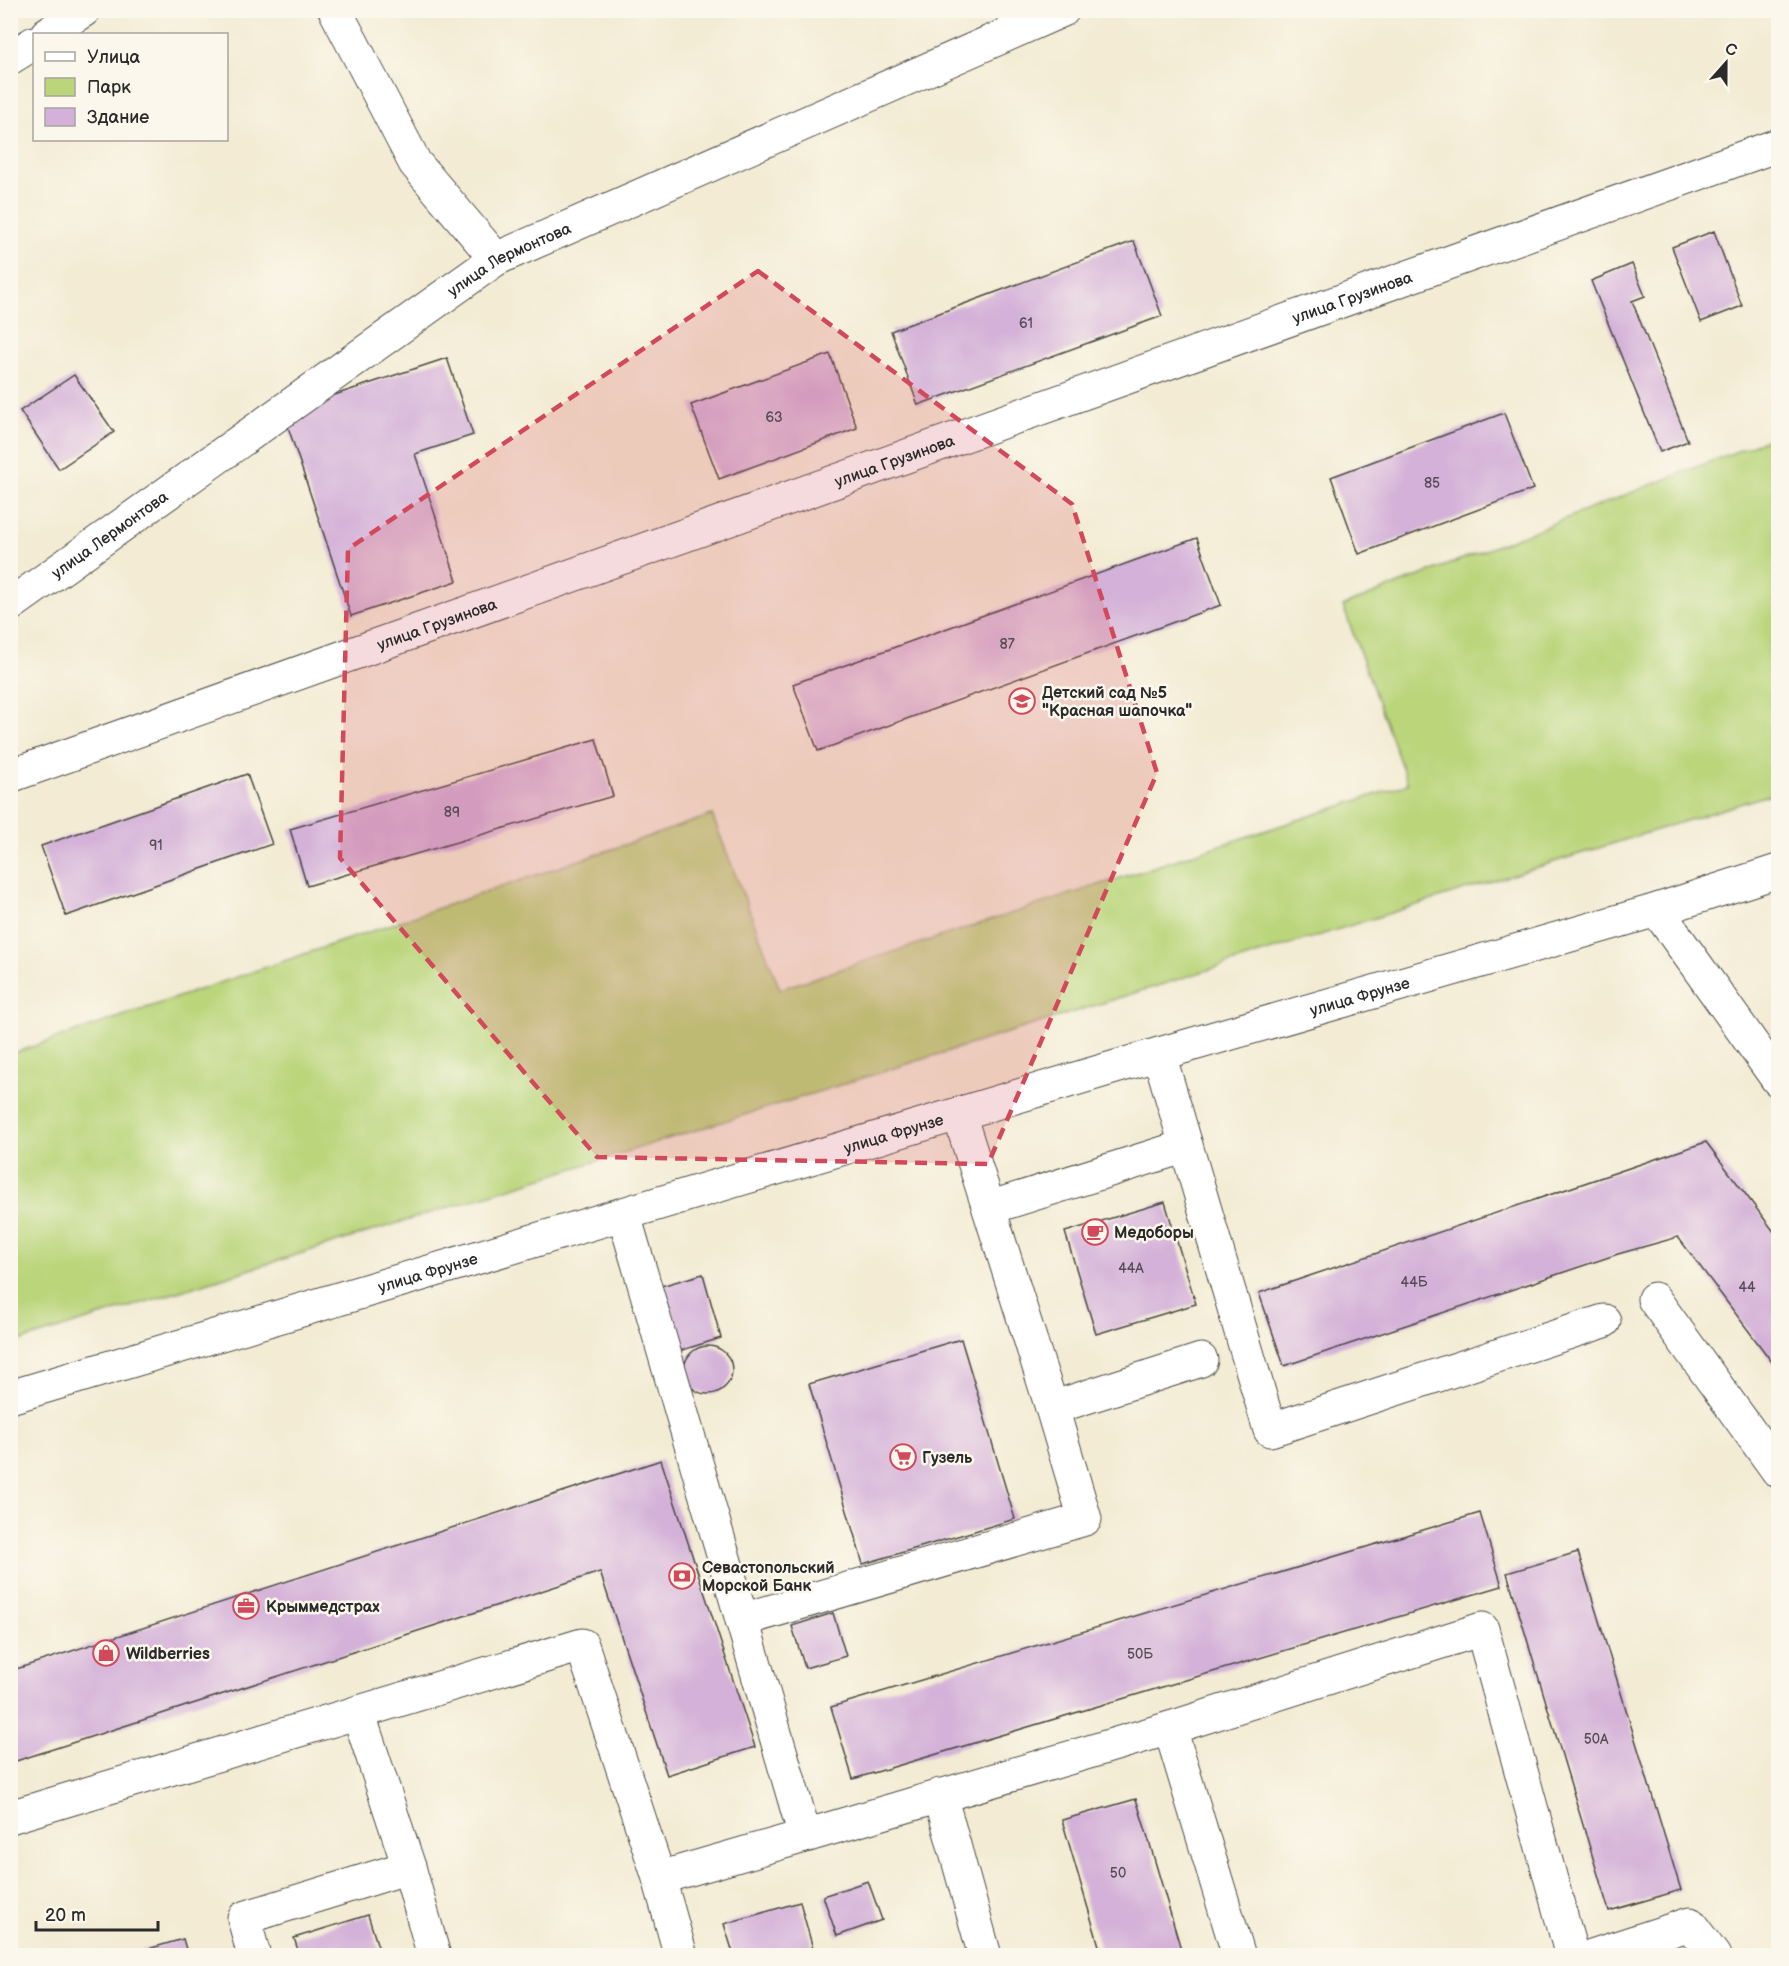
<svg xmlns="http://www.w3.org/2000/svg" width="1789" height="1966" font-family="'Balsamiq Sans',sans-serif">
<style>
.green{fill:#bad57a;stroke:#728052;stroke-width:1.5}
.building{fill:#d4b1d8}
.lines{fill:none;stroke-linecap:round;stroke-linejoin:round}
.minor-casing{stroke:#494844;stroke-width:35}
.major-casing{stroke:#494844;stroke-width:35}
.minor{stroke:#fff;stroke-width:33}
.major{stroke:#fff;stroke-width:33}
.marked{fill:#d1495b;fill-opacity:0.2;stroke:#d1495b;stroke-width:4.5;stroke-dasharray:12 8;stroke-linejoin:round}
.labels{text-anchor:middle;stroke-width:5;stroke-linejoin:round;paint-order:stroke}
.number-label{font-size:14px;fill:#554c56}
.street-label{font-size:16px;fill:#2b2b2b;stroke:#fbf7ec}
.poi-label{font-size:16px;font-weight:bold;fill:#2b2b2b;stroke:#fbf7ec;text-anchor:start}
</style>
<rect width="100%" height="100%" fill="#fbf7ec"/>
<filter id="ink" filterUnits="userSpaceOnUse"><feTurbulence type="fractalNoise" baseFrequency=".0167" numOctaves="2"/><feDisplacementMap in="SourceGraphic" scale="12" xChannelSelector="R" yChannelSelector="G"/><feConvolveMatrix kernelMatrix="1 2 1 2 8 2 1 2 1" color-interpolation-filters="sRGB"/></filter>
<filter id="wash" filterUnits="userSpaceOnUse"><feTurbulence type="fractalNoise" baseFrequency=".008" numOctaves="4" result="noise"/><feDisplacementMap in="SourceGraphic" scale="24" xChannelSelector="R" yChannelSelector="G"/><feGaussianBlur stdDeviation="1.35" result="paint"/><feColorMatrix in="noise" values="0 0 0 0 0 0 0 0 0 0 0 0 0 0 0 0 0 1.4 0 .05"/><feComposite in="paint" operator="in"/></filter>
<g filter="url(#wash)">
<rect width="100%" height="100%" fill="#f3ebd3"/>
<path class="green" d="M1778 435V792L11 1344V1054L712 815 780 989 1408 784 1343 606Z"/>
<g id="blocks">
<path class="building" d="M1714 231 1742 306 1701 322 1672 247Z
M1134 241 1162 316 918 405 891 331Z
M1632 264 1645 296 1632 301 1688 441 1660 452 1591 281Z
M830 354 857 428 719 479 691 405Z
M447 358 473 435 415 454 457 581 351 616 283 412Z
M74 375 114 432 59 469 20 411Z
M1504 413 1533 489 1359 554 1331 477Z
M1197 538 1221 605 818 751 793 684Z
M596 739 613 796 307 886 290 829Z
M247 774 272 844 66 916 41 846Z
M1706 1142 1778 1237V1370L1678 1237 1618 1254 1284 1366 1259 1293Z
M1165 1202 1196 1304 1096 1334 1065 1232Z
M703 1274 721 1338 679 1351 661 1286Z
M961 1339 1015 1519 863 1564 809 1384Z
M684 1370a24 24 0 1 1 48 0a24 24 0 1 1-48 0Z
M661 1460 755 1747 667 1775 600 1572 10 1763V1671Z
M1480 1513 1502 1586 853 1779 831 1707Z
M1578 1552 1681 1890 1609 1911 1507 1573Z
M833 1613 846 1656 805 1668 792 1626Z
M1136 1799 1149 1841 1183 1956H1102L1062 1820Z
M868 1881 882 1920 837 1936 823 1896Z
M800 1902 815 1956H734L724 1924Z
M368 1915 381 1956H300L294 1938Z
M183 1939 188 1956H127V1955Z"/>
</g>
</g>
<g filter="url(#ink)">
<use href="#blocks" fill-opacity="0" stroke="#494844" stroke-width="1.5"/>
<g class="lines">
<g class="minor-casing">
<g id="minor">
<path d="M335 10 415 163 496 259"/>
<path d="M47 34 84 10"/>
<path d="M10 58 34 43"/>
<path id="s1" d="M10 605 496 259 1063 10"/>
<path id="s2" d="M10 776 1778 145"/>
<path d="M1657 910 1778 1080"/>
<path d="M1159 1054 1270 1430 1604 1321"/>
<path d="M959 1114 1052 1408 1201 1360"/>
<path d="M989 1208 1186 1146"/>
<path d="M624 1215 805 1836 659 1878 681 1956"/>
<path d="M1654 1299 1778 1471"/>
<path d="M742 1620 1085 1519 1052 1408"/>
<path d="M358 1712 409 1867 434 1956"/>
<path d="M1170 1728 1239 1956"/>
<path d="M940 1795 985 1956"/>
<path d="M10 1817 582 1645 659 1878"/>
<path d="M805 1836 1170 1728 1482 1629 1572 1956"/>
<path d="M254 1956 244 1918 409 1867"/>
<path d="M1592 1956 1690 1924 1714 1956"/>
</g>
</g>
<g class="major-casing">
<g id="major">
<path id="s3" d="M10 1397 1159 1054 1657 910 1778 871"/>
</g>
</g>
<use href="#minor" class="minor"/>
<use href="#major" class="major"/>
</g>
</g>
<path class="marked" d="M758 271 1072 504 1157 773 988 1164 597 1157 340 858 348 549Z"/>
<defs>
<g id="school-ring" transform="scale(1.35)"><circle r="9.5" fill="#fbf7ec" stroke="#d1495b" stroke-width="1.5"/><path d="M0-5L7-2L0 1L-7-2ZM-4 1L0 2.5L4 1V4Q0 6-4 4Z" fill="#d1495b"/></g>
<g id="cafe-ring" transform="scale(1.35)"><circle r="9.5" fill="#fbf7ec" stroke="#d1495b" stroke-width="1.5"/><path d="M-5.5-4.5H6V0H3Q3 3.5 0 3.5H-2.5Q-5.5 3.5-5.5 0ZM3-3.2v2h1.7v-2ZM-6 4.5H4V6H-6Z" fill="#d1495b"/></g>
<g id="supermarket-ring" transform="scale(1.35)"><circle r="9.5" fill="#fbf7ec" stroke="#d1495b" stroke-width="1.5"/><path d="M-6-5.5h2.5l.6 2H6L4.5 2H-2.5L-4.4-4H-6ZM-1.5 3.2a1.3 1.3 0 1 0 .1 0ZM3 3.2a1.3 1.3 0 1 0 .1 0Z" fill="#d1495b"/></g>
<g id="bank-ring" transform="scale(1.35)"><circle r="9.5" fill="#fbf7ec" stroke="#d1495b" stroke-width="1.5"/><path d="M-6-4H6V4H-6ZM0-2.3a2.3 2.3 0 1 0 0 4.6a2.3 2.3 0 1 0 0-4.6Z" fill="#d1495b"/></g>
<g id="office-ring" transform="scale(1.35)"><circle r="9.5" fill="#fbf7ec" stroke="#d1495b" stroke-width="1.5"/><path d="M-6-3h4V-5.5h4V-3h4V5H-6ZM-1-4.5V-3h2v-1.5ZM-6 0V1H6V0Z" fill="#d1495b"/></g>
<g id="shop-ring" transform="scale(1.35)"><circle r="9.5" fill="#fbf7ec" stroke="#d1495b" stroke-width="1.5"/><path d="M-5-2.5h2.3a2.7 3.5 0 0 1 5.4 0H5L5.5 6h-11ZM-1.5-2.5h3a1.5 2.3 0 0 0-3 0Z" fill="#d1495b"/></g>
</defs>
<g fill-rule="evenodd">
<use href="#school-ring" x="1022" y="701"/>
<use href="#cafe-ring" x="1095" y="1232"/>
<use href="#supermarket-ring" x="903" y="1457"/>
<use href="#bank-ring" x="682" y="1576"/>
<use href="#office-ring" x="246" y="1606"/>
<use href="#shop-ring" x="106" y="1653"/>
</g>
<g class="labels">
<g class="number-label">
<text x="1026" y="328">61</text>
<text x="774" y="422">63</text>
<text x="1432" y="488">85</text>
<text x="1007" y="649">87</text>
<text x="452" y="817">89</text>
<text x="156" y="850">91</text>
<text x="1131" y="1273">44А</text>
<text x="1414" y="1287">44Б</text>
<text x="1747" y="1292">44</text>
<text x="1140" y="1659">50Б</text>
<text x="1596" y="1744">50А</text>
<text x="1118" y="1878">50</text>
</g>
<g class="street-label">
<text dy="6" stroke="none"><textPath href="#s1" startOffset="608">улица Лермонтова</textPath></text>
<text dy="6" stroke="none"><textPath href="#s2" startOffset="1425">улица Грузинова</textPath></text>
<text dy="6" stroke="none"><textPath href="#s2" startOffset="939">улица Грузинова</textPath></text>
<text dy="6" stroke="none"><textPath href="#s1" startOffset="122">улица Лермонтова</textPath></text>
<text dy="6" stroke="none"><textPath href="#s2" startOffset="453">улица Грузинова</textPath></text>
<text dy="6" stroke="none"><textPath href="#s3" startOffset="1408">улица Фрунзе</textPath></text>
<text dy="6" stroke="none"><textPath href="#s3" startOffset="922">улица Фрунзе</textPath></text>
<text dy="6" stroke="none"><textPath href="#s3" startOffset="436">улица Фрунзе</textPath></text>
</g>
<g class="poi-label">
<text x="1042" y="698">Детский сад №5<tspan x="1042" dy="18">"Красная шапочка"</tspan></text>
<text x="1114" y="1238">Медоборы</text>
<text x="922" y="1463">Гузель</text>
<text x="702" y="1573">Севастопольский<tspan x="702" dy="18">Морской Банк</tspan></text>
<text x="266" y="1612">Крыммедстрах</text>
<text x="126" y="1659">Wildberries</text>
</g>
</g>
<rect width="1789" height="1966" fill="none" stroke="#fbf7ec" stroke-width="36"/>
<rect x="33" y="33" width="195" height="108" fill="#fbf7ec" stroke="#a8a59f" stroke-width="1.5"/>
<rect x="45" y="52" width="30" height="9" fill="#ffffff" stroke="#a8a59f" stroke-width="1.5"/>
<text x="87" y="63" font-size="18" fill="#2b2b2b">Улица</text>
<rect x="45" y="78" width="30" height="18" fill="#bad57a" stroke="#a8a59f" stroke-width="1.5"/>
<text x="87" y="93" font-size="18" fill="#2b2b2b">Парк</text>
<rect x="45" y="108" width="30" height="18" fill="#d4b1d8" stroke="#a8a59f" stroke-width="1.5"/>
<text x="87" y="123" font-size="18" fill="#2b2b2b">Здание</text>
<g transform="translate(1726 63) rotate(21)" stroke="#fbf7ec" stroke-width="4.5" paint-order="stroke">
<path d="M0-4.5L10 22L0 15L-10 22Z" fill="#2b2b2b"/>
<text y="-9" font-size="16" font-weight="bold" text-anchor="middle" fill="#2b2b2b">С</text>
</g>
<path d="M36 1921v9h122v-9" fill="none" stroke="#2b2b2b" stroke-width="3"/>
<text x="45" y="1921" font-size="18" fill="#2b2b2b" stroke="#fbf7ec" stroke-width="4.5" paint-order="stroke">20 m</text>
</svg>
